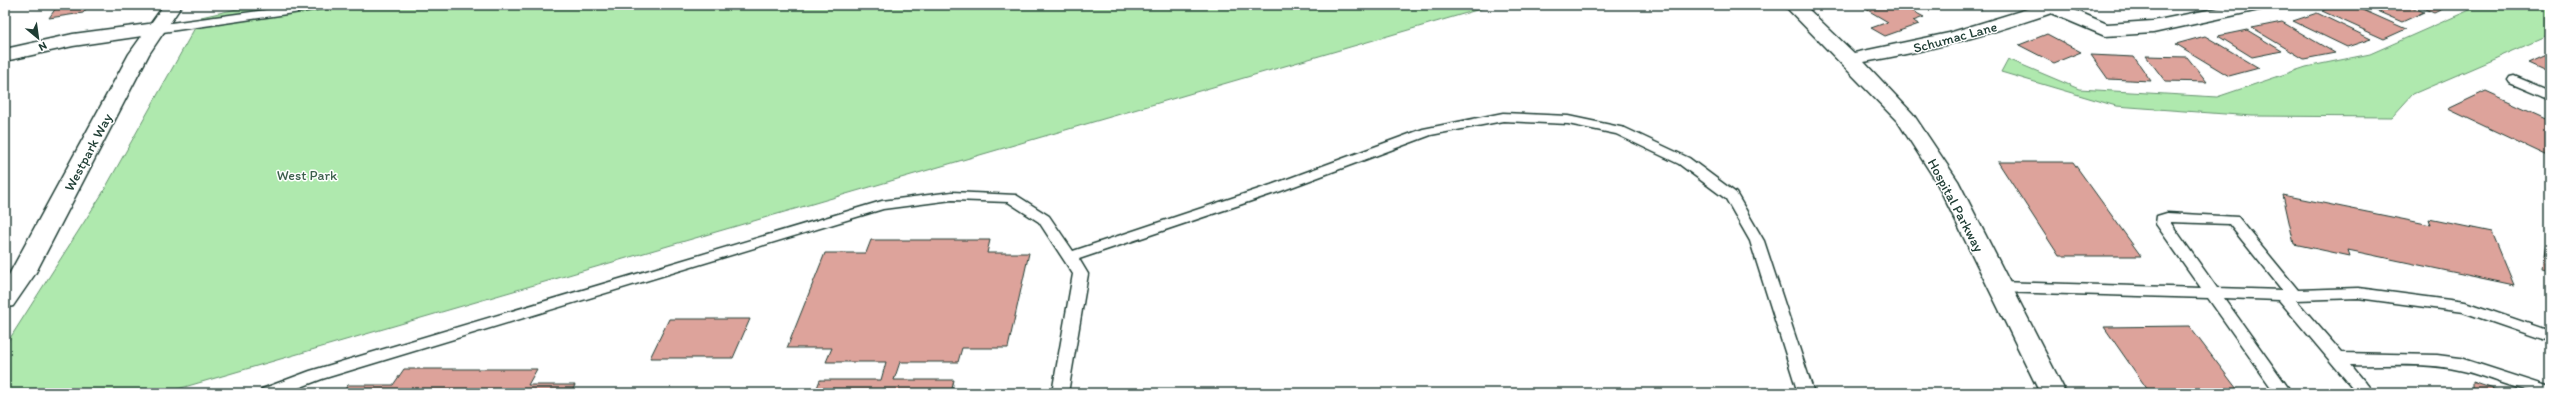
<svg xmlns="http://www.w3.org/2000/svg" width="2555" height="398" font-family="Itim,sans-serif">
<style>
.green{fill:#afe9ae;stroke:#679371}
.building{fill:#dda39b;stroke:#1f3d34}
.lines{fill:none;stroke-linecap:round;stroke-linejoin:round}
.service-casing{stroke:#1f3d34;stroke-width:3}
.minor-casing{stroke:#1f3d34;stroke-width:3}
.tertiary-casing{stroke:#1f3d34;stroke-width:3}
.secondary-casing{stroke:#1f3d34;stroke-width:3}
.path{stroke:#1f3d34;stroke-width:2.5;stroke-dasharray:1 3;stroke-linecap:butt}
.service{fill:#fff;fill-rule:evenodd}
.minor{fill:#fff;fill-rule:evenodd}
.tertiary{fill:#fff;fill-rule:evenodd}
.secondary{fill:#fff;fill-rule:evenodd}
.labels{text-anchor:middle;stroke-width:3;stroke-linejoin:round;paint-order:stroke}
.street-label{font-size:14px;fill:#1f3d34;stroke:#fff}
.park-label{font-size:14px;fill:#3c5f4c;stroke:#fff}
</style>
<rect width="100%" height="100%" fill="#fff"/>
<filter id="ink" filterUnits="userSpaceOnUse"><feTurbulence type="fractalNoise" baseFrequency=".025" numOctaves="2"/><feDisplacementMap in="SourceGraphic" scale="8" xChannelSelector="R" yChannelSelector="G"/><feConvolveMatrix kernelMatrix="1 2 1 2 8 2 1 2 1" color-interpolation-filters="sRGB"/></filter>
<g filter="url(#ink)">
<path class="green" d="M255 5H1494L164 393H5V346L102 194 201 17Z
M2481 5H2550V35L2413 94 2392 117 2252 116 2116 106 2001 72 2008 59 2079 89 2217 97 2306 67 2370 54Z"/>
<path class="building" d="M58 5H89L83 13 49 18Z
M1859 5H1901L1924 17 1913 21 1919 24 1885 36 1871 28 1888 22Z
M2336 5H2352L2406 29 2384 39 2322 11Z
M2363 5H2406L2424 12 2402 22Z
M2416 5H2451L2434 13Z
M2317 13 2371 39 2347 47 2293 21Z
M2282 22 2335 53 2304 59 2252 28Z
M2247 30 2282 51 2252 57 2218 36Z
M2047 34 2081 52 2054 63 2019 45Z
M2205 36 2259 68 2229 76 2176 44Z
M2550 53V73L2528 63Z
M2091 55 2134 57 2151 81 2108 79Z
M2146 56 2187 57 2207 82 2165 81Z
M2486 91 2550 120V157L2448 109Z
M1998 162H2073L2141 256H2059Z
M2283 195 2431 225 2429 219 2492 232 2514 285 2348 250 2350 256 2294 244Z
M871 240H990L987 253H1029L1008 348H962L958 362H900L894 380H954L951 393H815L820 380H881L886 362H826L832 348H787L825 253H866Z
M2546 244 2550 246V271L2542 269Z
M669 319H750L733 358H650Z
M2189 326 2240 393H2150L2104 327Z
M404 369H537L528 385H575L571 393H342L348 385H393Z
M2473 382 2505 393H2473Z"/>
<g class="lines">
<g class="service-casing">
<path id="service" d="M303 5H334L328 8 156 33 150 29 156 25Z
M2514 76 2550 91V100L2510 83 2508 80 2510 77Z
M1503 113 1568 116 1625 128 1689 158 1736 193 1764 241 1814 393H1798L1750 241 1726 199 1679 164 1616 134 1568 124 1503 121 1431 135 1281 191 1079 259 1088 274 1068 393H1052L1073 274 1039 222 1008 202 952 200 883 209 322 379 285 393H260L262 389 310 371 882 201 952 192 1016 195 1049 216 1073 251 1271 185 1423 129Z
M2167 213 2238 217 2298 290 2358 288 2465 302 2550 331V342L2463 312 2358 298 2296 300 2342 353 2437 355 2460 358 2550 387V393C2517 393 2490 376 2459 370 2424 362 2386 366 2351 365L2374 393H2357L2279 300 2224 298 2292 393H2275L2208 298 1998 292 1990 287 1998 282 2201 288 2156 224 2157 216ZM2170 222 2229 224 2282 290 2217 288Z"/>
</g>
<g class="minor-casing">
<path id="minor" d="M2044 5H2063L2107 24 2153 21 2233 5H2268L2265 9 2259 10 2153 33 2105 36 2046 11Z"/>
</g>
<g class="tertiary-casing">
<path id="tertiary" d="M1784 5H1804L1854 53 1949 33 2040 5H2066L2063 9C1998 32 1932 51 1864 62L1913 114 1958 181 2066 393H2040L1936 181 1898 122Z
M156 23 163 25 165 29 163 33 73 46 5 61V49L73 34Z"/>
</g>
<g class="secondary-casing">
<path id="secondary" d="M164 5H182L149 54 35 274 13 306 5 308V282L129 54Z"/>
</g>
<path class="path" d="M1974 5 1983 10"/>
<use href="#service" class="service"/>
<use href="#minor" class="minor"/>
<use href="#tertiary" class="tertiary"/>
<use href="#secondary" class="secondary"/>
</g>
</g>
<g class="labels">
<g class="street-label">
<text transform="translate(1955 37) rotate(-15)" y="5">Schumac Lane</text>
<text transform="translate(88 152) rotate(-62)" y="5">Westpark Way</text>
<text transform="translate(1956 205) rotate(62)" y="5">Hospital Parkway</text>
</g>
<g class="park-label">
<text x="307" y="180">West Park</text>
</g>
</g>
<rect width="2555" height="398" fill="none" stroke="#fff" stroke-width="20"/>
<rect x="10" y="10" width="2535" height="378" fill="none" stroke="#1f3d34" stroke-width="1.5" filter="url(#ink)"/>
<g transform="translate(38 38) rotate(151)" stroke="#ffffff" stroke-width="3" paint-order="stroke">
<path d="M0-3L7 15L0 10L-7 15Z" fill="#1f3d34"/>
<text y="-6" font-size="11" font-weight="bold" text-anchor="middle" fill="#1f3d34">N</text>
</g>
</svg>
